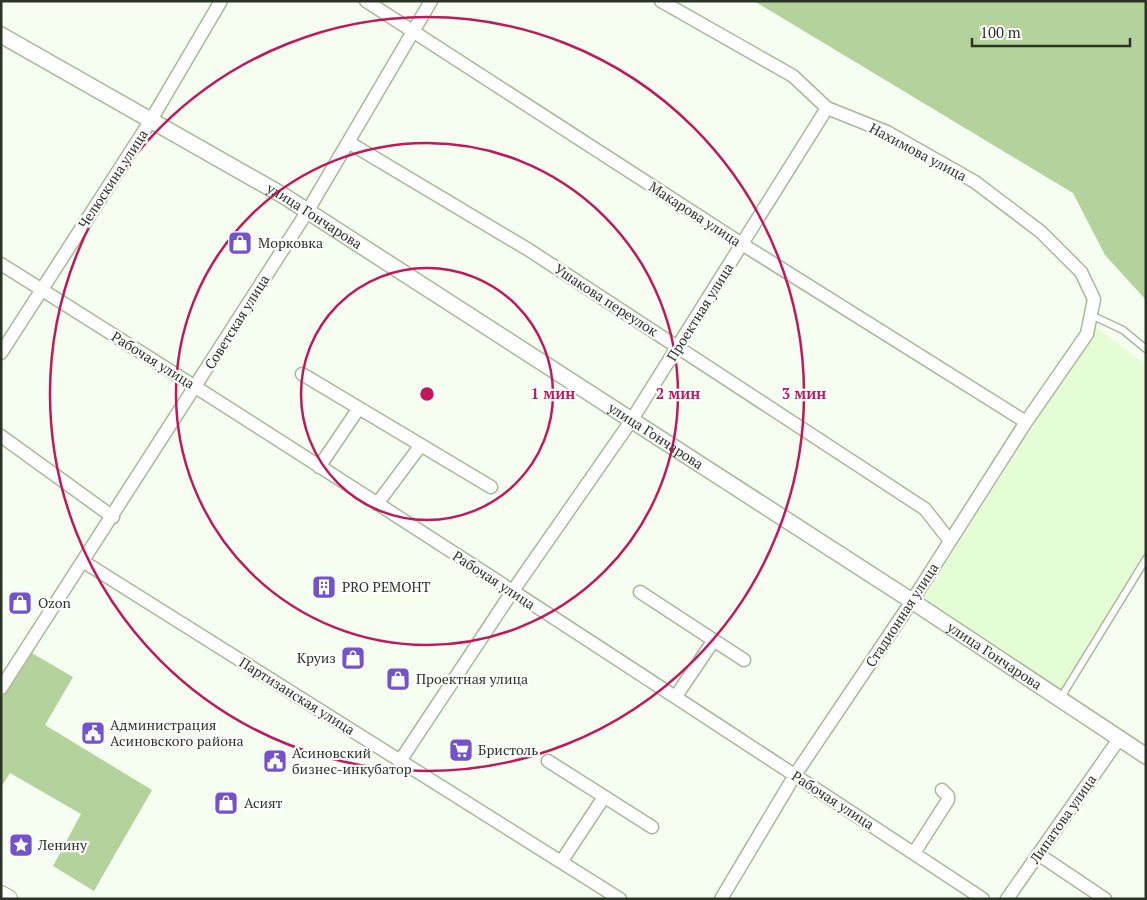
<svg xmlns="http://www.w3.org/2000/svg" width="1147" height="900" font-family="'PT Serif',serif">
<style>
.built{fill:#e5fdd4}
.green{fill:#b4d29b}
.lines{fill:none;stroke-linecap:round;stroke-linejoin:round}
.service-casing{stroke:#a7b999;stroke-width:9}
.minor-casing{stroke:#a7b999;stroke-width:15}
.tertiary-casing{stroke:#a7b999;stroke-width:18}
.secondary-casing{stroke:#a7b999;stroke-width:20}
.service{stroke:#fff;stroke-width:6}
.minor{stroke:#fff;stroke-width:12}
.tertiary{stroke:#fff;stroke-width:15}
.secondary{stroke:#fff;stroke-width:18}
.ring{fill:none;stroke:#c2185b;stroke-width:2.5}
.labels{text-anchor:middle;stroke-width:4.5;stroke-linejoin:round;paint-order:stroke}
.street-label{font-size:14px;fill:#2b3326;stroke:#fff}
.poi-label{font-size:14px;fill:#2b3326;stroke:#fff;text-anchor:start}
.centre{fill:#c2185b;stroke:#fff;stroke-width:2.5}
.ring-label{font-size:15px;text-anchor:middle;font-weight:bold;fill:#c2185b;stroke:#fff;stroke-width:4.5;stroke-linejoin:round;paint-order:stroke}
</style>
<rect width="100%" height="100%" fill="#f6fef1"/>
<path class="built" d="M1096 327 1146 365V556L1060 693 922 601Z"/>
<path class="green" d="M754 1H1146V300L1105 255 1073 193Z
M30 652 73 677 45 725 152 790 94 891 53 866 81 814 10 773 1 787V698Z"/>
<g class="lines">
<g class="service-casing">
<path id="service" d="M1091 315 1123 330 1146 349
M1060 699 1146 559"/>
</g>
<g class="minor-casing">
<path id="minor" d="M366 1 742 244 1026 422
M661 1 793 76 827 108 887 132 975 182 1041 232 1081 272 1094 299 1087 334 1026 422 912 601 795 775 721 899
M348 142 529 250 925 509 950 541
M1 264C331 471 658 685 983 899
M1 353 151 120 221 1
M302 374 491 487
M1 436 113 517
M319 467 359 408
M377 504 421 445
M84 562 620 899
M640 592 744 660
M1 688 307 212 431 1
M676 696 714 640
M400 761 512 592 631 421 827 108
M548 761 652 827
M914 853 948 800V796L942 790
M1038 854 1105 899
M561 862 604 797
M1007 899 1119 739"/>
</g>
<g class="tertiary-casing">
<g id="tertiary">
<path id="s1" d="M1 35 284 196 912 601 1146 756"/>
</g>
</g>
<g class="secondary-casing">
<path id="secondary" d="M1 895 8 899"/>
</g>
<use href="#service" class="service"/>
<use href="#minor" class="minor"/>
<use href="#tertiary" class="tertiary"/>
<use href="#secondary" class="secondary"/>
</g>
<g class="ring">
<circle cx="427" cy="394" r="126"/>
<circle cx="427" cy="394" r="251"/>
<circle cx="427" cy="394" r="377"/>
</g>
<defs>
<g id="shop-square" transform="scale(1.25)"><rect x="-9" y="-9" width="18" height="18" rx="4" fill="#7353cc" stroke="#fff"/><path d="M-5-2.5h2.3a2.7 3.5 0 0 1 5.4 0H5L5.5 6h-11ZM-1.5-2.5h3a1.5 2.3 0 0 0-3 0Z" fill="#fff"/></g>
<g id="building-square" transform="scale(1.25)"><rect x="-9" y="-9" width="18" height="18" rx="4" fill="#7353cc" stroke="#fff"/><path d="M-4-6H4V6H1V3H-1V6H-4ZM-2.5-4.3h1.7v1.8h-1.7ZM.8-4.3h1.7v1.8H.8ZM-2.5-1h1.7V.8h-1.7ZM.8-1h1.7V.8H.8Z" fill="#fff"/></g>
<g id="civic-square" transform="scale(1.25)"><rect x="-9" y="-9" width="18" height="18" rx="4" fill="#7353cc" stroke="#fff"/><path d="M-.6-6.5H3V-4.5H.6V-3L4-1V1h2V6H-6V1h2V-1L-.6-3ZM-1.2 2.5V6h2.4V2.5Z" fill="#fff"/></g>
<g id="supermarket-square" transform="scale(1.25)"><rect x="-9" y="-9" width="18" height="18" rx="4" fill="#7353cc" stroke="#fff"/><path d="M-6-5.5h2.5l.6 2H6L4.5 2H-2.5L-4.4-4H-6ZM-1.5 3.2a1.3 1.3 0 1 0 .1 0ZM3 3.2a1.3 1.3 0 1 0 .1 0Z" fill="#fff"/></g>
<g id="sight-square" transform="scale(1.25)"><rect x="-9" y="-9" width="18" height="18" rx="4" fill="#7353cc" stroke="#fff"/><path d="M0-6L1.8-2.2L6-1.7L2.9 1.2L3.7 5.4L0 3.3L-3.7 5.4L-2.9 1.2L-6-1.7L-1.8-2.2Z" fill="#fff"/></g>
</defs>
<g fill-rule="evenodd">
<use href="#shop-square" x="240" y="243"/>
<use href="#building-square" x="324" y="587"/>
<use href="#shop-square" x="20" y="603"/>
<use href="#shop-square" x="353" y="658"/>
<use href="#shop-square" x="398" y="679"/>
<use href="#civic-square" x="93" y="733"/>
<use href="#supermarket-square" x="461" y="750"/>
<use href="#civic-square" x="275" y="761"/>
<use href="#shop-square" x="226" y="803"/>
<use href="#sight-square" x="21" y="845"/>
</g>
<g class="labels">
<g class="street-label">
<text transform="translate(918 152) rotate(28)" y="5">Нахимова улица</text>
<text transform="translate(113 179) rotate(-57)" y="5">Челюскина улица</text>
<text transform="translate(695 214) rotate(33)" y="5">Макарова улица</text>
<text dy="5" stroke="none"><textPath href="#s1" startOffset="362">улица Гончарова</textPath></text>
<text transform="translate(606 300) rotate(33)" y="5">Ушакова переулок</text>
<text transform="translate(700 312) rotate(-58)" y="5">Проектная улица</text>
<text transform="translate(237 322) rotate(-58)" y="5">Советская улица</text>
<text transform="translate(153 360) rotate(32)" y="5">Рабочая улица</text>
<text dy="5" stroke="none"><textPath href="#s1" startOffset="768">улица Гончарова</textPath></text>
<text transform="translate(494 580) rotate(33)" y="5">Рабочая улица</text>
<text transform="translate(902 615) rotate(-57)" y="5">Стадионная улица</text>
<text dy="5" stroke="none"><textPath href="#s1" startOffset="1172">улица Гончарова</textPath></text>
<text transform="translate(297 696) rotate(32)" y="5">Партизанская улица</text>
<text transform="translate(833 800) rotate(33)" y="5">Рабочая улица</text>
<text transform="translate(1063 819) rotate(-55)" y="5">Липатова улица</text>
</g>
<g class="poi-label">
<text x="258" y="248">Морковка</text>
<text x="342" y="592">PRO РЕМОНТ</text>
<text x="38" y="608">Ozon</text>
<text x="336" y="663" text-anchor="end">Круиз</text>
<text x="416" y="684">Проектная улица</text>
<text x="110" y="730">Администрация<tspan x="110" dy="16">Асиновского района</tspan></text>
<text x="478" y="755">Бристоль</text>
<text x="292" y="758">Асиновский<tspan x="292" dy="16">бизнес-инкубатор</tspan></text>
<text x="244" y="808">Асият</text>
<text x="38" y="850">Ленину</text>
</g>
</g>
<circle cx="427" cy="394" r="8" class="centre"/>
<g class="ring-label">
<text x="553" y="399">1 мин</text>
<text x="678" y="399">2 мин</text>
<text x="804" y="399">3 мин</text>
</g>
<rect width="1147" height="900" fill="none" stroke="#2b3326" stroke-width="5"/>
<path d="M972 38v8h158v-8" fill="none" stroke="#2b3326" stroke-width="2.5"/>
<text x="980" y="38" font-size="15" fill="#2b3326" stroke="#ffffff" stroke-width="4" paint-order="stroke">100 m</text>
</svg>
